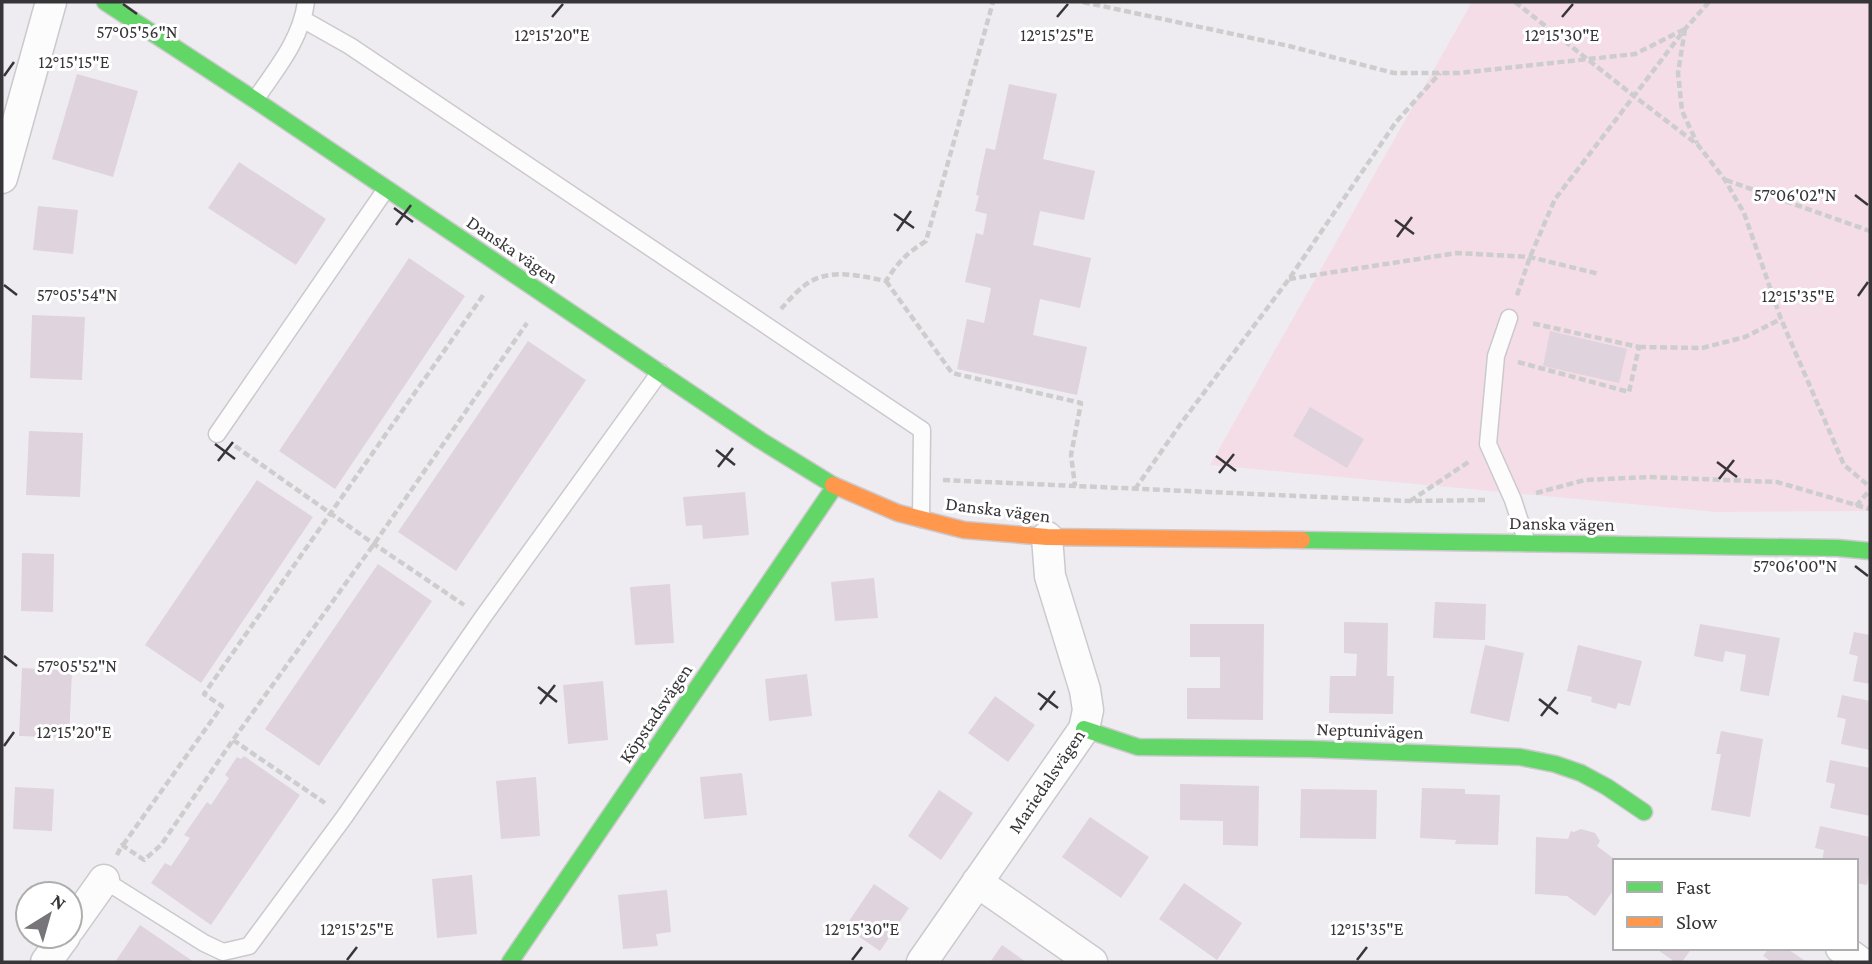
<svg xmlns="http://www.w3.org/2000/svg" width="1872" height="964" font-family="'Crimson Pro',serif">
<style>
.green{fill:#f4dde6}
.building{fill:#dfd3de}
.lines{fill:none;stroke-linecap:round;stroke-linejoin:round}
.lane-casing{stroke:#cbc9cd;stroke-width:19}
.street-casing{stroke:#cbc9cd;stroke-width:33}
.fast-casing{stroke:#cbc9cd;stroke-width:19}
.slow-casing{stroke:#cbc9cd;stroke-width:19}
.path{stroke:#cdcdcd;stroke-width:4.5;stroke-dasharray:7 3.5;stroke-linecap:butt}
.lane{stroke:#fcfcfd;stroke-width:16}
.street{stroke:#fcfcfd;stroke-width:30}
.fast{stroke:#63d668;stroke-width:16}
.slow{stroke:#ff974d;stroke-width:16}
.ticks{fill:none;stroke:#373538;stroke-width:2.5}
.labels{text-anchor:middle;stroke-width:6;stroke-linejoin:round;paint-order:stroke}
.street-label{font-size:19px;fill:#373538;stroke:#fff}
.ticks-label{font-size:18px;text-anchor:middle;fill:#373538;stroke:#fff;stroke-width:6;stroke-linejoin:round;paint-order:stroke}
</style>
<rect width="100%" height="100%" fill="#eeecf1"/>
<path class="green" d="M1472 2H1870V511L1717 512 1210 465Z"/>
<path class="building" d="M77 74 138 91 113 177 52 159Z
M1009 84 1057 94 1043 159 1095 171 1084 220 1040 211 1033 245 1091 258 1080 308 1040 299 1033 335 1087 347 1077 395 957 369 967 319 984 323 991 288 965 282 976 233 983 235 987 214 975 211 979 196 976 195 986 148 995 150Z
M239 162 326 219 296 265 208 208Z
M38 206 78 210 73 254 33 250Z
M409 258 465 296 335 489 279 451Z
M32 315 85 317 82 380 30 378Z
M1550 331 1627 349 1619 383 1543 366Z
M528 341 586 380 456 571 398 532Z
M1310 407 1364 439 1347 468 1293 436Z
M29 431 83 433 80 497 26 495Z
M257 480 313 517 201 683 145 645Z
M745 492 749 535 703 539 702 525 686 526 683 497Z
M22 553 54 554 53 612 21 611Z
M378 564 432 601 319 766 265 729Z
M874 578 878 618 835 621 831 582Z
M670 584 674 643 635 645 630 587Z
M1435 602 1486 604 1485 640 1433 638Z
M1344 622 1388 623 1387 676H1394L1393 714 1329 713 1330 676H1356L1357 654 1344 653Z
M1190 624H1264L1263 720 1187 719V688H1220V657H1190Z
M1700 624 1780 638 1769 696 1740 691 1746 655 1725 651 1723 662 1694 656Z
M1854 632 1870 635V684L1853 681 1858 656 1849 654Z
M1485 645 1524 653 1509 722 1470 713Z
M1578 645 1642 661 1630 706 1618 703 1616 709 1591 702 1592 697 1567 691Z
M22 668 72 671 69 738 19 736Z
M807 674 812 716 769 721 765 679Z
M603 681 608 740 568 744 563 685Z
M1842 695 1870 701V750L1841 744 1846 719 1837 717Z
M995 696 1035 725 1008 762 968 733Z
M1721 731 1763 739 1750 817 1711 810 1721 754H1716Z
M244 756 300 795 211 925 151 883 165 863 171 866 190 838 184 835 207 802 211 805 229 778 225 775 237 757 241 759Z
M1830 760 1870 768V816L1830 808 1835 784 1826 782Z
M742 773 747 815 704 819 700 777Z
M536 777 540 836 501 839 496 781Z
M1180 784 1259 786 1258 846 1223 845V821L1180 820Z
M15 787 54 789 52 831 13 829Z
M1422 788 1465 789V794L1500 795 1498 845 1455 844 1456 840 1420 838Z
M1301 789 1377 790 1376 839 1300 838Z
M939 790 973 813 941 860 908 836Z
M1090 817 1149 857 1121 898 1062 857Z
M1820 826 1870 837V870L1867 885 1856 883V861H1822L1824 850 1815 848Z
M1581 829 1595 833 1600 841 1597 846 1617 861H1615V888L1595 916 1567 896 1535 894 1536 837 1568 839 1571 831 1574 832Z
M472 875 477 934 437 938 432 879Z
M1184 883 1242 923 1217 960 1159 919Z
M874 884 909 908 880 951 845 927Z
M667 890 671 932 656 934 658 946 623 949 618 895Z
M140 925 194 962H115Z
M1002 945 1026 962H990Z
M1655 948H1692L1682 962H1675Z
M1769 948H1786L1807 962H1772L1763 956Z"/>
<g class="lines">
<g class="lane-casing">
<path id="lane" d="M304 20 350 46 922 430 921 519
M255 100C276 69 301 40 306 2
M1509 318 1496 356 1488 444 1513 500 1527 543
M217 434 386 189
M104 880 204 943 223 952 249 946 345 816 483 617 660 372"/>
</g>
<g class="street-casing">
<path id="street" d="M2 178 51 2
M977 882 1092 962
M70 928 104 880
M1841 948 1860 962
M46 962 65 936
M922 962 1084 729 1088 710 1085 690 1050 576 1047 537"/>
</g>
<g class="fast-casing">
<path id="fast" d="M105 2 255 100 760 440 833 485
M1302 540 1838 548 1870 551
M1084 729 1138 747 1310 749 1520 757 1555 764 1581 773 1607 787 1644 812
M510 962 835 486"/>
</g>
<g class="slow-casing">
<path id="slow" d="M833 485 898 513 964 530 1047 537 1302 540"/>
</g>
<path class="path" d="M1083 2 1289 46 1394 73H1459L1635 54 1685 29
M1515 2 1634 96 1555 199 1530 257 1516 298
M1709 2 1685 29 1634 96 1698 145 1725 180 1744 213 1781 319 1844 465 1870 487
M1685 29 1678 73 1682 111 1697 143
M1726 180 1870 231
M1289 279 1457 253 1530 257 1599 274
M886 281 952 373 1081 403 1071 455 1075 486
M781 309C788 301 796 292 805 285 829 267 860 276 886 281 898 262 907 253 926 241L993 2
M1639 347 1702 348 1745 337 1781 319
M1518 362 1629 392 1639 347 1531 323
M235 446 374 544 464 605
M943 480 1409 501 1487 500
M1135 489 1182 422 1289 279 1396 122 1440 73
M1536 493 1585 480 1649 477 1777 482 1870 509
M1410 501 1470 461
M1856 506 1870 490
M233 740 325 803
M123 845 222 706 204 694 484 294
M117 855 122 845 144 860 161 845 233 740 374 544 527 323"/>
<use href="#lane" class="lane"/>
<use href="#street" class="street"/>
<use href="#fast" class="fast"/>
<use href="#slow" class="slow"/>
</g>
<path class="ticks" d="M123 4 137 14M552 17 563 4M1057 17 1068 4M1562 17 1573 4M4 76 14 62M1855 195 1868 205M394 208 413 222M894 214 914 228M1395 220 1414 234M396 225 411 205M897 231 911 211M1397 237 1412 217M4 285 17 295M1858 296 1868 282M215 444 235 459M716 450 735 465M1216 456 1236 471M218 461 233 442M1717 462 1737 477M718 467 733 448M1219 473 1234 454M1719 479 1734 460M1855 566 1868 576M4 656 17 666M538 687 557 702M1038 693 1058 708M1539 699 1558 714M540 704 555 685M1040 710 1055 691M1541 716 1556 697M4 746 14 732M347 960 357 947M852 960 862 947M1357 960 1367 947"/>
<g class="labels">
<g class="street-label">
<text transform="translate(513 249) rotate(34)" y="7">Danska vägen</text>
<text transform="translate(998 509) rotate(7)" y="7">Danska vägen</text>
<text transform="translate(1562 523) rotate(1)" y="7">Danska vägen</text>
<text transform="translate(655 713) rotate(-56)" y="7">Köpstadsvägen</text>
<text transform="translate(1370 730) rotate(2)" y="7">Neptunivägen</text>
<text transform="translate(1046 781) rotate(-56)" y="7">Mariedalsvägen</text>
</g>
</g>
<g class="ticks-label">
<text x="137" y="38">57°05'56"N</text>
<text x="552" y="41">12°15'20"E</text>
<text x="1057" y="41">12°15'25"E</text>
<text x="1562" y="41">12°15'30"E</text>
<text x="74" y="68">12°15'15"E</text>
<text x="1795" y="201">57°06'02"N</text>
<text x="77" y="301">57°05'54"N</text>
<text x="1798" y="302">12°15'35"E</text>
<text x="1795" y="572">57°06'00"N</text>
<text x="77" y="672">57°05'52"N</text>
<text x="74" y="738">12°15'20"E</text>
<text x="357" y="935">12°15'25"E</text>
<text x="862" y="935">12°15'30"E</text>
<text x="1367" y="935">12°15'35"E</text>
</g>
<rect width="1872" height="964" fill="none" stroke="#373538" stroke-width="7"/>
<rect x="1613" y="859" width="245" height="91" fill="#ffffff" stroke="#afaeaf" stroke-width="2"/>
<rect x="1627" y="882" width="35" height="10" fill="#63d668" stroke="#afaeaf" stroke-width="2"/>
<text x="1676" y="894" font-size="21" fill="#373538">Fast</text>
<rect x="1627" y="917" width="35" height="10" fill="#ff974d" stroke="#afaeaf" stroke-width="2"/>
<text x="1676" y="929" font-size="21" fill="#373538">Slow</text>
<g transform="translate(49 915) rotate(37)"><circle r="33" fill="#ffffff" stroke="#afaeaf" stroke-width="2"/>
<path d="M0-5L12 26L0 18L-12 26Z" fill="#777579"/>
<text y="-10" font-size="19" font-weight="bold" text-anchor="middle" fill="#373538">N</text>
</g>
</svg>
